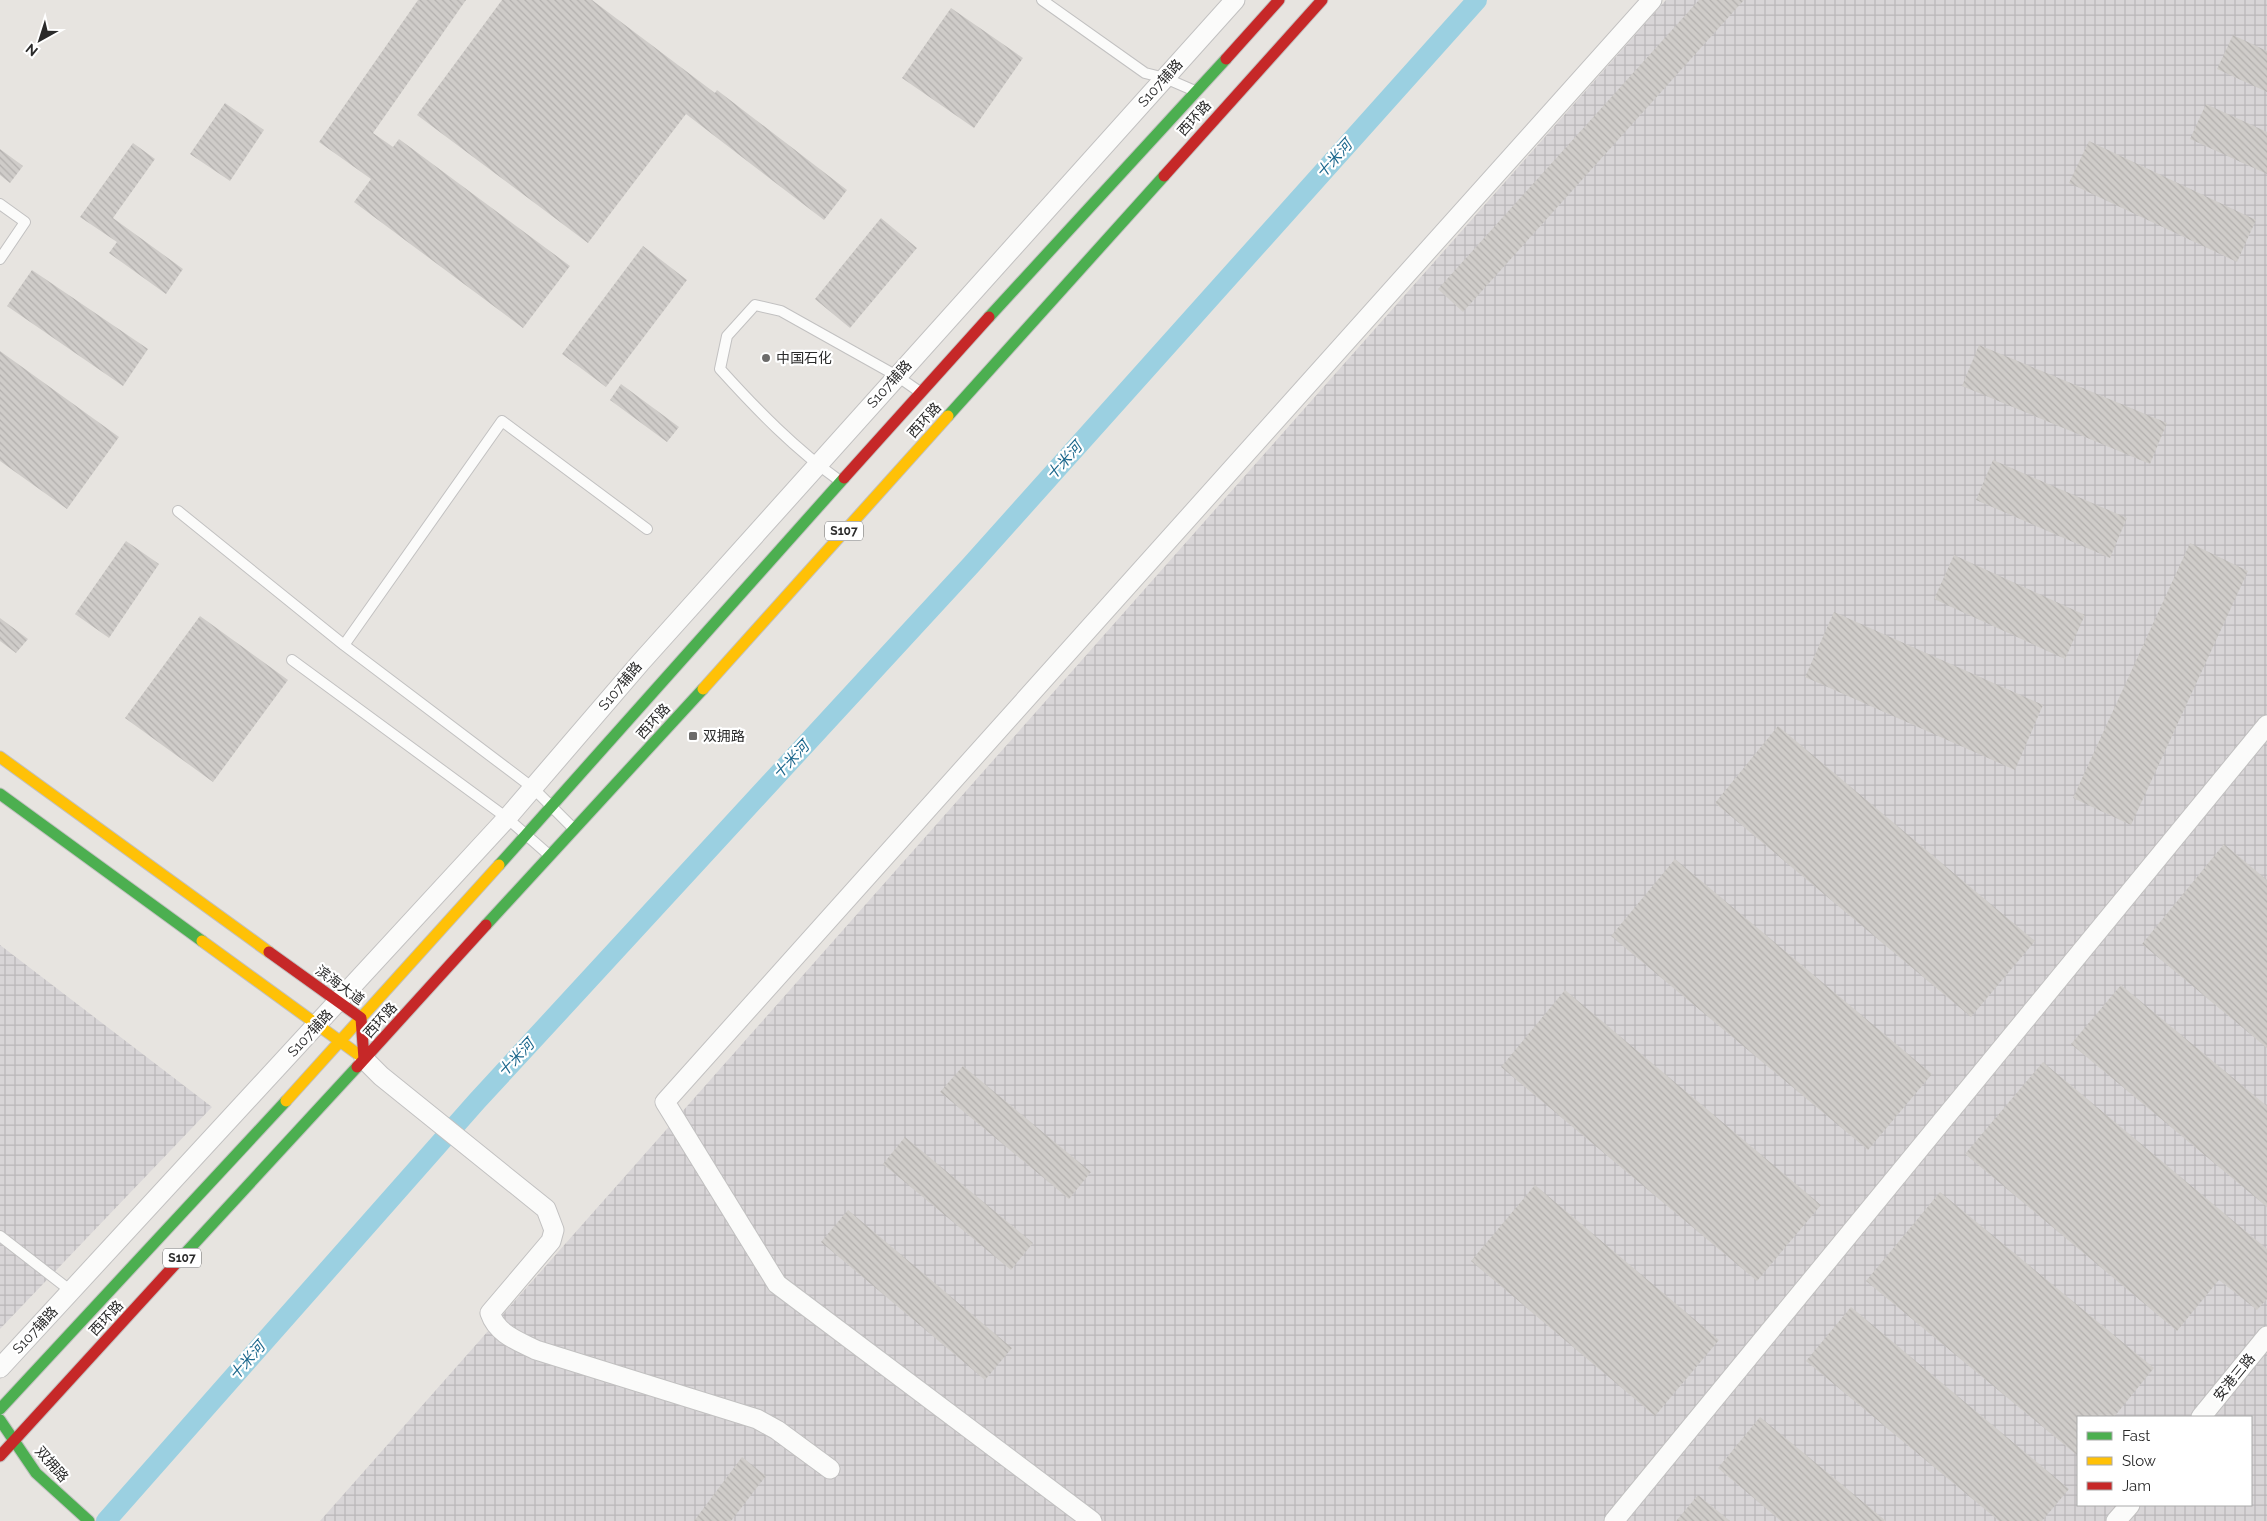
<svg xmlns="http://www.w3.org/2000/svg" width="2267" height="1521" font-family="Raleway,'Noto Sans SC',sans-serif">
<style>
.industrial{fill:url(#industrial-grid);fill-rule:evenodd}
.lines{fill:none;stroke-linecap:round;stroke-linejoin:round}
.canal{stroke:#9bd0e1;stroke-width:20}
.building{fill:url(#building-back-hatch)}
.lane-casing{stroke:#c2c1c1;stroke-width:12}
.street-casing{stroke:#c2c1c1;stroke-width:21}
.fast-casing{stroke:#c2c1c1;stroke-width:13}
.slow-casing{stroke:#c2c1c1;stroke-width:13}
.jam-casing{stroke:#c2c1c1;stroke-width:13}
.lane{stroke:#fbfbfa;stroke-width:10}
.street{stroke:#fbfbfa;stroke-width:19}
.fast{stroke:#4caf50;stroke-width:11}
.slow{stroke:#ffc107;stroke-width:11}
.jam{stroke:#c62828;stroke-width:11}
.poi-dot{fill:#6c6b6a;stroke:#fff;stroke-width:2}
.labels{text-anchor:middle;stroke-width:4.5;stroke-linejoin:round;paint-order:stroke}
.shield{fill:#fff;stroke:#6a6a6a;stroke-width:1}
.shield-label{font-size:12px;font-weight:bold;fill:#2a2a2a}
.street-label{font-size:14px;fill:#2a2a2a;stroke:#fff}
.poi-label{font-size:14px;fill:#2a2a2a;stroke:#fff;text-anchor:start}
.water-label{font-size:15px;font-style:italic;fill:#1c678c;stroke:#fff}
</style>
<defs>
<pattern id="industrial-grid" width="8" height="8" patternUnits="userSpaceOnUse" patternTransform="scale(1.25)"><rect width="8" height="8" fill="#d8d5d7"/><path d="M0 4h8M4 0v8" fill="none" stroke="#bab7b9"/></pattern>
<pattern id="building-back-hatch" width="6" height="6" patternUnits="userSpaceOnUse" patternTransform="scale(1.25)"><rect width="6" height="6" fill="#cfccc9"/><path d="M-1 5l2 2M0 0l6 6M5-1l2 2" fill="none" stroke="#b2afad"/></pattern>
</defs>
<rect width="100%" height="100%" fill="#e7e4e0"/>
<path class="industrial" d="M1666 0H2267V1521H320ZM2078 1417H2251V1505H2078Z
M0 945 212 1107 0 1329Z"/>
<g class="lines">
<path class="canal" d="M106 1521 477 1101 971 565 1477 0"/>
</g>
<path class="building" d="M418 0H466L373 133 393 147 399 139 570 266 523 328 354 202 371 179 319 142Z
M502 0H592L715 93 717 90 847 190 824 220 686 114 588 243 417 115Z
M1699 0H1744L1463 312 1438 289Z
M951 8 1023 58 974 128 902 78Z
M2233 35 2267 51V92L2217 69Z
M225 103 264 130 230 181 190 154Z
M2206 104 2267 132V174L2190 139Z
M2089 141 2256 220 2237 262 2069 183Z
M133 143 155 159 113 218 183 269 166 294 109 253 117 242 80 217Z
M0 149 23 166 10 183 0 175Z
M881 218 917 248 850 328 815 299Z
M643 246 687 280 606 387 562 354Z
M32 270 148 349 123 386 7 306Z
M1979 345 2167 423 2150 464 1962 386Z
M0 351 119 437 67 509 0 461Z
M621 384 679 427 667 442 610 400Z
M1993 460 2127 518 2110 558 1976 500Z
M126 541 159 564 109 638 75 614Z
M2190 543 2248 571 2131 825 2073 798Z
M1954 555 2085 615 2065 659 1934 599Z
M1834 612 2043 705 2015 770 1805 677Z
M200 616 288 680 213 782 125 718Z
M0 618 28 639 16 653 0 641Z
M1778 726 2035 941 1971 1017 1715 803Z
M2224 844 2267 880V1048L2142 944Z
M1675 859 1932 1074 1868 1150 1611 936Z
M2121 985 2267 1106V1207L2071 1044Z
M1565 990 1821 1205 1757 1281 1501 1067Z
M2043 1062 2267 1249V1299L2257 1310 2219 1280 2177 1331 1965 1154Z
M963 1066 1091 1172 1069 1199 940 1092Z
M905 1137 1033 1243 1011 1270 883 1164Z
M1535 1185 1719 1340 1655 1416 1471 1261Z
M1940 1192 2154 1368 2114 1417H2078V1456L1866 1281Z
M848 1210 1012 1348 985 1380 821 1242Z
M1851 1307 2069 1489 2042 1521H1999L1806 1361Z
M1760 1417 1886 1521H1781L1718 1468Z
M742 1457 766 1476 731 1521H694Z
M1698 1495 1730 1521H1676Z"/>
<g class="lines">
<g class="lane-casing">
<path id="lane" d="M1042 0 1145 73 1165 78 1195 91
M0 204 25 222 0 259
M840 481C795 449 757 410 720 369L727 336 755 305 781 311 897 376 920 392
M178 511 344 645 533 788 574 829
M344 645 502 421 647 529
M292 660 507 818 549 855
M0 1236 71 1291"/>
</g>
<g class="street-casing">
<path id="street" d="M364 1059 381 1076 546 1209 554 1230 551 1241 490 1313C497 1334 518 1341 536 1350L757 1419 777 1430 830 1469
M0 1368 507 818 641 662 1235 0
M2201 1417 2267 1336
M1092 1521 777 1284 665 1102 1652 0
M1614 1521 2267 725
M2116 1521 2130 1505"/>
</g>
<g class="fast-casing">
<path id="fast" d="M989 317 1226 59
M948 416 1164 176
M0 794 202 941
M499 865 844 478
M486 925 703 689
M180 1259 357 1067
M0 1409 286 1101
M0 1420 36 1473 89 1521"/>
</g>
<g class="slow-casing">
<path id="slow" d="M703 689 948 416
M0 757 269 952
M202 941 359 1055
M286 1101 499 865"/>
</g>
<g class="jam-casing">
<path id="jam" d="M1226 59 1279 0
M1164 176 1322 0
M844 478 989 317
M269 952 361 1018 364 1059
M357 1067 486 925
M0 1456 180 1259"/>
</g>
<use href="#lane" class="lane"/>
<use href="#street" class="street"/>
<use href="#fast" class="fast"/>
<use href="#slow" class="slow"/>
<use href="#jam" class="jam"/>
</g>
<g class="poi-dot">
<circle cx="766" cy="358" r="5"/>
<rect x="688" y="731" width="10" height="10" rx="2.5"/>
</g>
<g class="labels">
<g class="shield">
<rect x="825" y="521.5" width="38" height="19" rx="4"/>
<rect x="163" y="1248.5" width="38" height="19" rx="4"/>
</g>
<g class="shield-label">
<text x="844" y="535">S107</text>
<text x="182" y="1262">S107</text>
</g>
<g class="street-label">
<text transform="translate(1160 83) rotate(-48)" y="5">S107辅路</text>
<text transform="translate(1194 118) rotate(-48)" y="5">西环路</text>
<text transform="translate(889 384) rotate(-48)" y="5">S107辅路</text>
<text transform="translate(924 420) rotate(-48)" y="5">西环路</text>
<text transform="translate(620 686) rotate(-50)" y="5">S107辅路</text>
<text transform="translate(653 721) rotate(-48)" y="5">西环路</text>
<text transform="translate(340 985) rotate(36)" y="5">滨海大道</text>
<text transform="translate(380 1020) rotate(-48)" y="5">西环路</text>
<text transform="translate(310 1033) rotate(-47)" y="5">S107辅路</text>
<text transform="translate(106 1318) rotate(-47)" y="5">西环路</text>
<text transform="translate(35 1330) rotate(-47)" y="5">S107辅路</text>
<text transform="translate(2234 1377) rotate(-51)" y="5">安港三路</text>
<text transform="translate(52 1464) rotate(49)" y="5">双拥路</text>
</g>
<g class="poi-label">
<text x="776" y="363">中国石化</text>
<text x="703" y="741">双拥路</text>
</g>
<g class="water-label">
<text transform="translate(1334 159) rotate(-48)" y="5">十米河</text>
<text transform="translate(1064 461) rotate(-48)" y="5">十米河</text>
<text transform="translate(791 760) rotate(-47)" y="5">十米河</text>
<text transform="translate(516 1058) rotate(-47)" y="5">十米河</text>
<text transform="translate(247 1361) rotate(-49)" y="5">十米河</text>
</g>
</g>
<rect x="2077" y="1416" width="175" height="90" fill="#ffffff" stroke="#aaaaaa"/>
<rect x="2087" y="1432" width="25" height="8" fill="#4caf50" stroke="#aaaaaa"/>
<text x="2122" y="1441" font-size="15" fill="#2a2a2a">Fast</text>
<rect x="2087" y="1457" width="25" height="8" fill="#ffc107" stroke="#aaaaaa"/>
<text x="2122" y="1466" font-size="15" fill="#2a2a2a">Slow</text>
<rect x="2087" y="1482" width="25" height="8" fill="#c62828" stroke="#aaaaaa"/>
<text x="2122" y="1491" font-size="15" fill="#2a2a2a">Jam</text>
<g transform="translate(40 40) rotate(219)" stroke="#ffffff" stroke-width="4" paint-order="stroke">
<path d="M0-4L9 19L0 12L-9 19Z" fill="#2a2a2a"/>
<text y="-8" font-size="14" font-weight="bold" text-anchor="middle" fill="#2a2a2a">N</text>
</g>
</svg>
